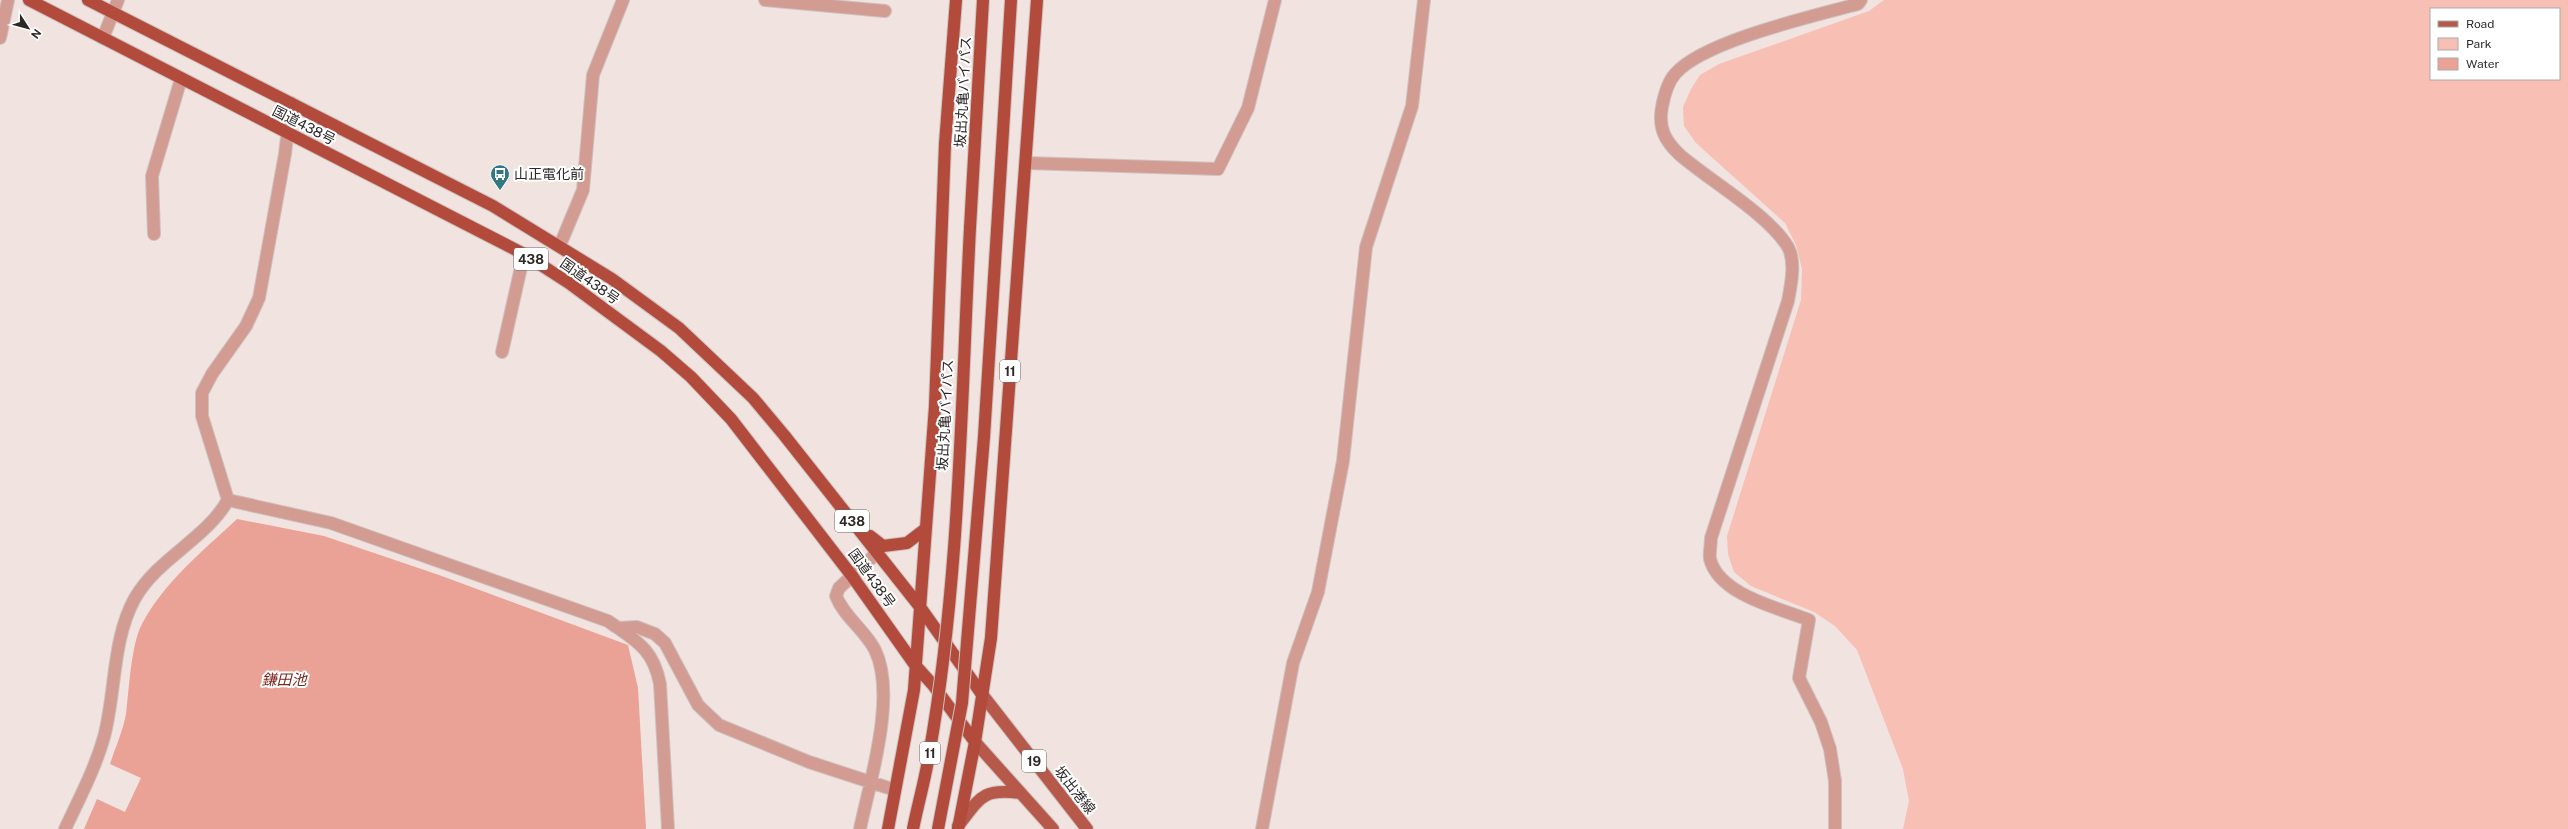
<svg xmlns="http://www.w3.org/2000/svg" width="2568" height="829" font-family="'Public Sans','Noto Sans JP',sans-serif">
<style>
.green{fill:#f8bfb5;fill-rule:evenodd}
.water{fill:#e9a295}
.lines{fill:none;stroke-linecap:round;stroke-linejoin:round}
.minor-casing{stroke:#cec1bf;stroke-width:14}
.primary-casing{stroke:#cec1bf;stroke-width:14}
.trunk-casing{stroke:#cec1bf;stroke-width:14}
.minor{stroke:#d29c92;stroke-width:12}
.primary{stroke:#b7594a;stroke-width:12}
.trunk{stroke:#b24b3c;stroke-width:12}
.trunk-bridge-casing{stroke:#cec1bf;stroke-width:14;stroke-linecap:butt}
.trunk-bridge{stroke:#b24b3c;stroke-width:12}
.labels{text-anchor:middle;stroke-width:4;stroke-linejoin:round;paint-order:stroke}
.shield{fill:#fff;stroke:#6c6868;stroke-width:1}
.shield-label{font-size:13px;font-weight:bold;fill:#2d2827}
.street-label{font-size:14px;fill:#2d2827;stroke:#fff}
.poi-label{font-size:14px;fill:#2d2827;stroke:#fff;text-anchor:start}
.water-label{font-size:15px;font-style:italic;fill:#7a271d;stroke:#fff}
</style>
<rect width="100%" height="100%" fill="#f1e3e0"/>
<path class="green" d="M1884 0H2568V829H1903L1909 801 1903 769 1857 650 1835 626 1814 612 1751 586 1734 572 1728 554 1727 536 1801 300 1802 269 1796 245 1785 223 1696 143 1684 126 1683 107 1691 89 1700 75 1719 64 1869 11ZM2431 9H2559V79H2431Z"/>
<path class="water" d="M237 519 324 536 439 575 628 645 638 688 646 829H84L97 799 125 812 141 778 110 764C115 748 123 731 126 714 129 691 131 644 142 624 164 582 203 551 237 519Z"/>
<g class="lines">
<g class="minor-casing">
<path id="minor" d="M765 0 885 11
M0 38 8 0
M103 38 118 0
M1026 163 1218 169 1248 108 1275 0
M154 234 152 176 181 79
M560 245 583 190 593 75 623 0
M502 352 524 254
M228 500 331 523 608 621C636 641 653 648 660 684L668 829
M618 628 637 627 655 634 665 643 698 705 719 725 809 762 895 790
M65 829C79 799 95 769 104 737 116 692 112 639 135 598 158 558 206 539 228 500L202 416V393L212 374 246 326 259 298 285 154 291 103
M860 829C870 781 897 695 875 650 865 630 844 617 836 596L839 588 878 552
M1262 829 1293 663 1318 592 1343 461 1366 247 1412 106 1424 0
M1835 829V781L1830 749 1821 722 1799 678 1809 620C1779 608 1719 595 1710 559 1709 553 1711 545 1711 538L1788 301C1791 285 1796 262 1788 247 1768 214 1710 181 1680 155 1665 141 1658 128 1662 107 1664 96 1668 82 1675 74 1703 41 1814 16 1858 4L1861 0"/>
</g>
<g class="primary-casing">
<path id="primary" d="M981 693 1087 829
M975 742 1053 829
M958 826C980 798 982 788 1020 793"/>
</g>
<g class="trunk-casing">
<path id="trunk" d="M29 0 524 254 569 283 661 351 691 377 731 419 852 576 915 665 933 685 975 742
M88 0 493 206 612 279 679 328 753 398 784 435 920 607 981 693
M970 228 983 0
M997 230 1011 0
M870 536 883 546 907 543 924 530
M888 829 914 690 935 406 945 144 956 0
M958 829 975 742 991 638 1037 0"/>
</g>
<use href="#minor" class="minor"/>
<use href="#primary" class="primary"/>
<use href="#trunk" class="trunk"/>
<g class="trunk-bridge-casing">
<path id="trunk-bridge" d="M913 829C918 804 925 780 929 755 960 582 961 403 970 228
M938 829 962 703 984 437 997 230"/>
</g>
<use href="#trunk-bridge" class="trunk-bridge"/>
</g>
<defs>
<g id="bus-pin" transform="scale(1)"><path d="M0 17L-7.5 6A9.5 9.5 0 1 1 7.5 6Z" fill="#317883" stroke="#fff"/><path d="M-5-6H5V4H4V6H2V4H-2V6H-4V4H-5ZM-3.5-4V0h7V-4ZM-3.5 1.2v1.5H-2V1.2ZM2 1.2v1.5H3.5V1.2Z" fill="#fff"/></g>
</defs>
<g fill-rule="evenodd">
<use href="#bus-pin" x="500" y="174"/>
</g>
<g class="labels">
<g class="shield">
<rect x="514" y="248" width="34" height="22" rx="3"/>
<rect x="1000" y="360" width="20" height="22" rx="3"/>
<rect x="835" y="510" width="34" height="22" rx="3"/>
<rect x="920" y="742" width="20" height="22" rx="3"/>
<rect x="1022" y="750" width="24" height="22" rx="3"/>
</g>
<g class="shield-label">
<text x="531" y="264">438</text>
<text x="1010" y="376">11</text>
<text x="852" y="526">438</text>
<text x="930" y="758">11</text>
<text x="1034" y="766">19</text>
</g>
<g class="street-label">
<text transform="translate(963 92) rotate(-87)" y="5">坂出丸亀バイパス</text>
<text transform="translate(304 125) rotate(27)" y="5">国道438号</text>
<text transform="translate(590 281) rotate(35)" y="5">国道438号</text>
<text transform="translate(945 415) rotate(-87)" y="5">坂出丸亀バイパス</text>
<text transform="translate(872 578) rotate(54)" y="5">国道438号</text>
<text transform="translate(1075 790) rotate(52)" y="5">坂出港線</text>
</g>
<g class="poi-label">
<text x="514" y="179">山正電化前</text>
</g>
<g class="water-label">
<text x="284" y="685">鎌田池</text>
</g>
</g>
<rect x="2430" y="8" width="130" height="72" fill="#ffffff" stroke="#aba9a9"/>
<rect x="2438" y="21" width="20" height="6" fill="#b7594a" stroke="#aba9a9"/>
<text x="2466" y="28" font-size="12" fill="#2d2827">Road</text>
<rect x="2438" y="38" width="20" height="12" fill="#f8bfb5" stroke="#aba9a9"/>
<text x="2466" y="48" font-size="12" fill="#2d2827">Park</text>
<rect x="2438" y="58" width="20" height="12" fill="#e9a295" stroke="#aba9a9"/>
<text x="2466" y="68" font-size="12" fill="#2d2827">Water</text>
<g transform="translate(28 28) rotate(126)" stroke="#ffffff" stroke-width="3" paint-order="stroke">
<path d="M0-3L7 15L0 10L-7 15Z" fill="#2d2827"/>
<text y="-6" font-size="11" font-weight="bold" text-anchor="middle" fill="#2d2827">N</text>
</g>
</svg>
